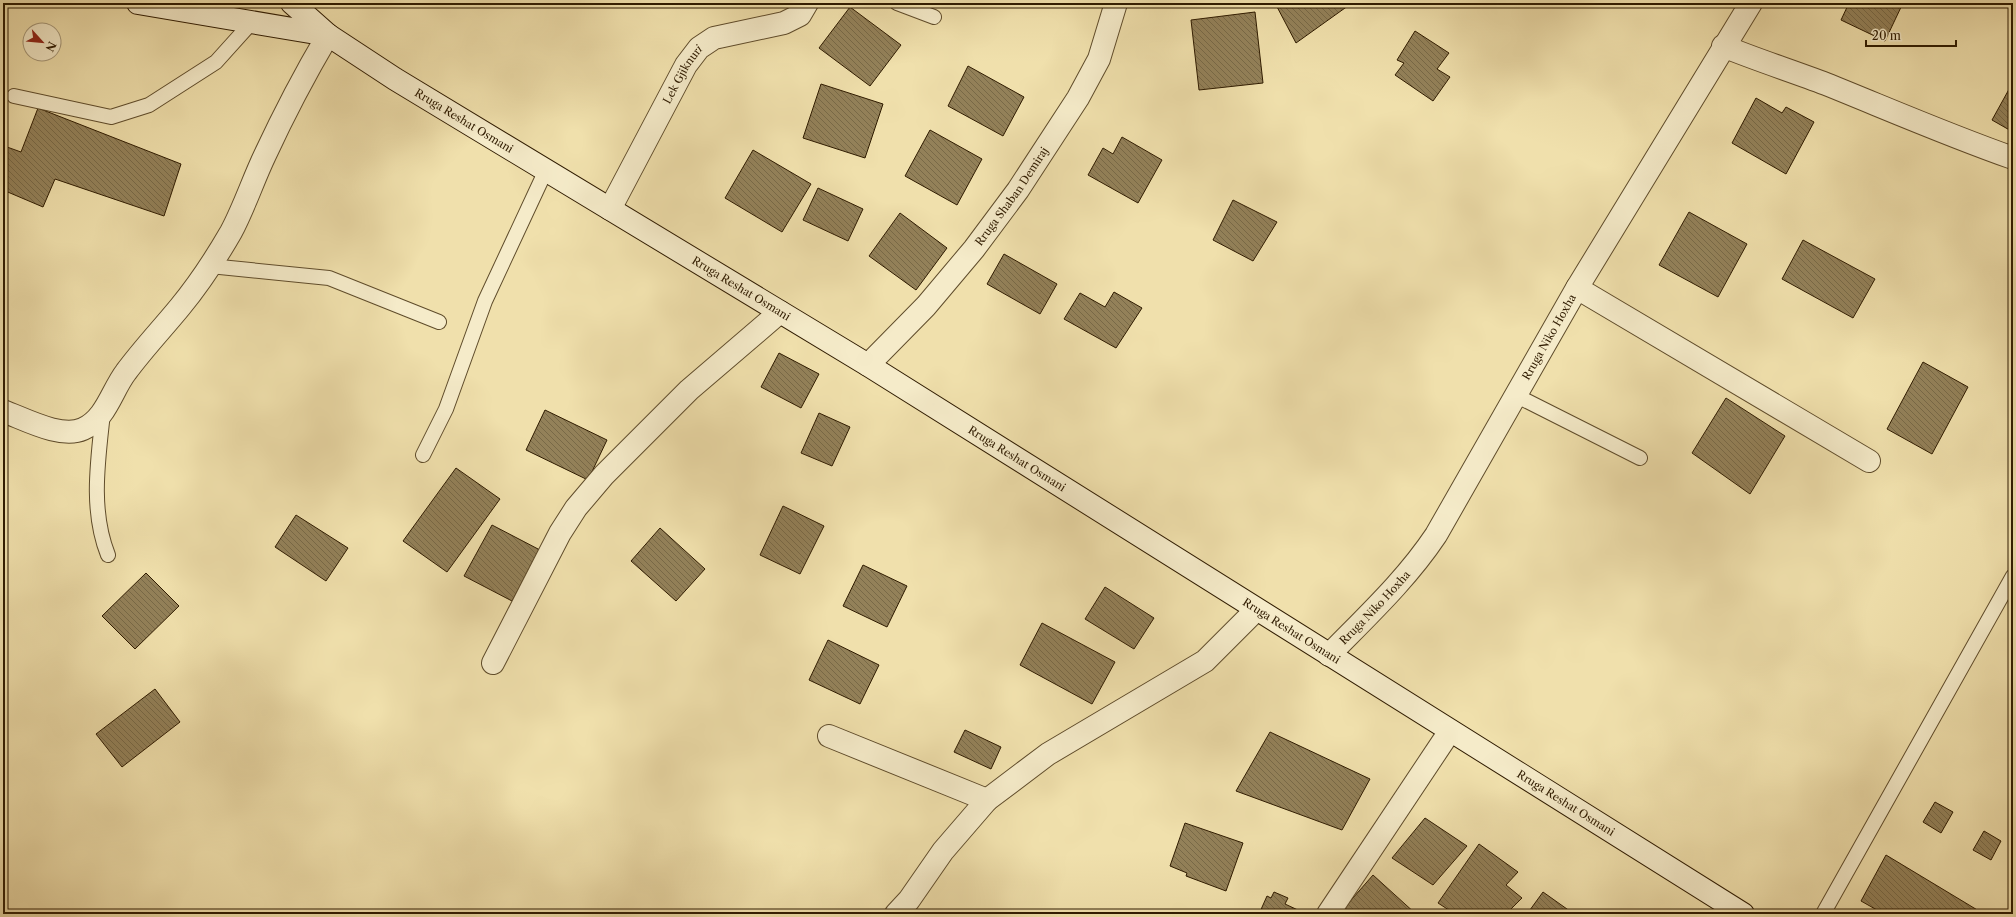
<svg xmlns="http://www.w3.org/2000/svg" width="2016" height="917" font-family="'Libre Caslon Text',serif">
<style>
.building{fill:url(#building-back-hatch);stroke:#2f1b00}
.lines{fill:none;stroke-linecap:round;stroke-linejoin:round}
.service-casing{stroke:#5f4c2b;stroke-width:16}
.minor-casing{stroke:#5f4c2b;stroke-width:24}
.secondary-casing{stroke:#2f1b00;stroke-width:24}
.service{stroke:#f5ebc9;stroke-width:14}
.minor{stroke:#f5ebc9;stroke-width:22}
.secondary{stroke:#f5ebc9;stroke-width:22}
.labels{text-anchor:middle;stroke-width:4;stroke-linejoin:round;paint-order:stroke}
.street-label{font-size:11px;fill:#2f1b00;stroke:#f5ebc9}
</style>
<defs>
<pattern id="building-back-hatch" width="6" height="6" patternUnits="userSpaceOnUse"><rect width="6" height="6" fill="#938159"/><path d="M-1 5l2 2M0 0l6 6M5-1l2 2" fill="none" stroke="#786947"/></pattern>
</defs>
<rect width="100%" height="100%" fill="#f0e0ac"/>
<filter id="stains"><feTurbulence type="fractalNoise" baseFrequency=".005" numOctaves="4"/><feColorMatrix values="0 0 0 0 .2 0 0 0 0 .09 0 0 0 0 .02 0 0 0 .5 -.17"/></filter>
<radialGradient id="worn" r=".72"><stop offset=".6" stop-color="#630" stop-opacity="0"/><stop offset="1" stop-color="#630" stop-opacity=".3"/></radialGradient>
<path class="building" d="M1275 3H1352L1296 43Z
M1849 3H1903L1885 41 1841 20Z
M850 7 901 45 870 86 819 48Z
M1255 12 1263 83 1199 90 1191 20Z
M1415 31 1449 53 1437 69 1450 77 1433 101 1395 75 1404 63 1397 60Z
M968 66 1024 97 1003 136 948 106Z
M2013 82V132L1992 120Z
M821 84 883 104 865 158 803 138Z
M1756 98 1782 113 1786 107 1814 122 1786 174 1732 143Z
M38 108 181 164 164 216 55 179 43 207 3 190V155L7 147 21 152Z
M930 130 982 159 957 205 905 176Z
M1122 137 1162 160 1138 203 1088 175 1103 148 1113 154Z
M753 150 811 184 782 232 725 198Z
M818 188 863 209 848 241 803 220Z
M1233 200 1277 222 1253 261 1213 240Z
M1689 212 1747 244 1718 297 1659 265Z
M900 213 947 248 916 290 869 256Z
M1803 240 1875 279 1853 318 1782 279Z
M1004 254 1057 284 1040 314 987 284Z
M1114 292 1142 308 1116 348 1064 319 1080 293 1105 307Z
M779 353 819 374 801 408 761 387Z
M1923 362 1968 387 1932 454 1887 429Z
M1726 398 1785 436 1750 494 1692 453Z
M545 410 607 440 588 480 526 450Z
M819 413 850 427 832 466 801 453Z
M456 468 500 499 447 572 403 541Z
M783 506 824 526 800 574 760 555Z
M296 515 348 548 326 581 275 547Z
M492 525 540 550 512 601 464 576Z
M660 528 705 569 676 601 631 561Z
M863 565 907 586 887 627 843 606Z
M146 573 179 606 135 649 102 616Z
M1105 587 1154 618 1134 649 1085 619Z
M1042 623 1115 662 1092 704 1020 665Z
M828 640 879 665 860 704 809 680Z
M155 689 180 722 122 767 96 734Z
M965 730 1001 747 991 769 954 752Z
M1270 732 1370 779 1342 830 1236 791Z
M1935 802 1953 812 1941 833 1923 822Z
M1425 818 1467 846 1433 885 1392 858Z
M1185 823 1243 843 1226 891 1186 876 1187 873 1170 866Z
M1984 831 2001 841 1991 860 1973 850Z
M1479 844 1518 872 1506 885 1522 898 1506 914H1455L1438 903Z
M1886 855 1984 914H1884L1861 901Z
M1373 875 1416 914H1339Z
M1274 892 1288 898 1285 904 1300 911 1299 914H1259L1267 896 1271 898Z
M1543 892 1574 914H1527Z"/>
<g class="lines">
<g class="service-casing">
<path id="service" d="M897 3 934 17
M14 96 111 117 149 105 216 62 252 22
M210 266 329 278 439 322
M1515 395 1640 458
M103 413C98 460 90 510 108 555
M423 455 446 409 485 301 546 170
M1823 914 2013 576"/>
</g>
<g class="minor-casing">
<g id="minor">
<path d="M1723 46C1757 60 1792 71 1826 84 1888 109 1950 136 2013 158"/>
<path id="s1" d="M610 209 686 65 699 48 714 38 784 23 800 15 807 3"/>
<path d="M1577 288 1869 461"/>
<path id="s2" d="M868 365 926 306 974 249 1018 190 1078 98 1099 59 1116 3"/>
<path d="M3 411C25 419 61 439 83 429 106 419 112 390 126 372 143 349 162 329 180 307 199 284 216 258 231 232 244 208 253 180 265 155 284 114 305 74 328 35"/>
<path id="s3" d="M1329 655C1366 617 1406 580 1436 535L1577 288 1751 3"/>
<path d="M493 663 560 533 576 508 604 475 689 390 780 312"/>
<path d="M829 736 987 800"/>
<path d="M896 914 909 900 943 851 987 800 1048 754 1205 661 1256 610"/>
<path d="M1328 914 1450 731"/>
</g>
</g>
<g class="secondary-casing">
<g id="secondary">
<path d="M138 3 328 35"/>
<path id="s4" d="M292 3 328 35 395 79 868 365 1743 914"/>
</g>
</g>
<use href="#service" class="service"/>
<use href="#minor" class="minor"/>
<use href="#secondary" class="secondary"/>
</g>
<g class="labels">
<g class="street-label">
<text dy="4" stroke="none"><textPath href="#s1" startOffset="153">Lek Gjiknuri</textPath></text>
<text dy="4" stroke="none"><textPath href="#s4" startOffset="209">Rruga Reshat Osmani</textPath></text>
<text dy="4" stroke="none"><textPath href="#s2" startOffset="222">Rruga Shaban Demiraj</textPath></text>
<text dy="4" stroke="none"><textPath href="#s4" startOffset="533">Rruga Reshat Osmani</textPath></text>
<text dy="4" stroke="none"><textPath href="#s3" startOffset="389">Rruga Niko Hoxha</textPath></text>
<text dy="4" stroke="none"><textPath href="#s4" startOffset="857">Rruga Reshat Osmani</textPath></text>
<text dy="4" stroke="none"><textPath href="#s3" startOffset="66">Rruga Niko Hoxha</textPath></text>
<text dy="4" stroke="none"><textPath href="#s4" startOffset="1181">Rruga Reshat Osmani</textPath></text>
<text dy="4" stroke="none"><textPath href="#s4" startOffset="1505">Rruga Reshat Osmani</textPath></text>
</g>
</g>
<rect width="2016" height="917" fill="none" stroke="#f0e0ac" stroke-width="16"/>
<rect x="4" y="4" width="2008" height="909" fill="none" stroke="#2f1b00" stroke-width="2"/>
<rect x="8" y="8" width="2000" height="901" fill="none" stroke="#2f1b00"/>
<g transform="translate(42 42) rotate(117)"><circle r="19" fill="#f5ebc9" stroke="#a69879"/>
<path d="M0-3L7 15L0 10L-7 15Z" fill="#8f2418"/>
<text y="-6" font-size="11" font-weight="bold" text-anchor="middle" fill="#2f1b00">N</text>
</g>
<path d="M1866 40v6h90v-6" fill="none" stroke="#2f1b00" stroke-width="2"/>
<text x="1872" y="40" font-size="12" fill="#2f1b00" stroke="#f5ebc9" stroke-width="3" paint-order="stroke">20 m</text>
<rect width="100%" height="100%" filter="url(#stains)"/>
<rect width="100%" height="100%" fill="url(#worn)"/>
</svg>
